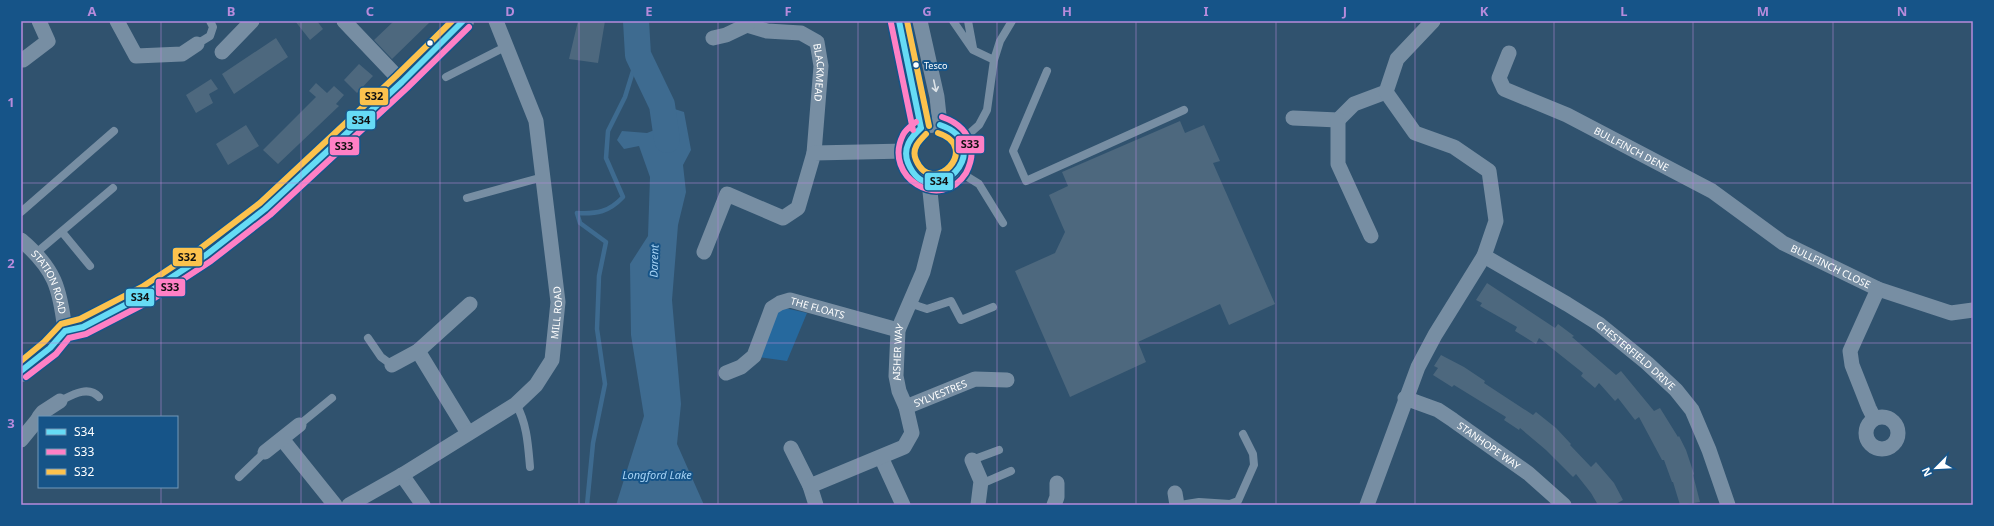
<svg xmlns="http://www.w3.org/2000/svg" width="1994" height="526" font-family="'Noto Sans',sans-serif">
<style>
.green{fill:#26699e}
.water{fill:#3e6b90}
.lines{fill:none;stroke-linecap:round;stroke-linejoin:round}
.stream{stroke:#3e6b90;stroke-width:4.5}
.river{stroke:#3e6b90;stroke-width:26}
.building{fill:#4d687e}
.lane{stroke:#778ea3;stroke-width:8}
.street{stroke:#778ea3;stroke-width:15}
.primary{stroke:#768ea1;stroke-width:22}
.bus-1-casing{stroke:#165488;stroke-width:9}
.bus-2-casing{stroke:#165488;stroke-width:9}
.bus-3-casing{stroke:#165488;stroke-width:9}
.bus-1{stroke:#66dbf5;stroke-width:6}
.bus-2{stroke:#ff80c5;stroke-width:6}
.bus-3{stroke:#fcc24d;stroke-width:6}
.oneway{stroke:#dde3e8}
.grid{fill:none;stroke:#b68bdc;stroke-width:1;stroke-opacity:0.55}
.bus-dot{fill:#fff;stroke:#165488;stroke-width:1.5}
.labels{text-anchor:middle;stroke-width:4;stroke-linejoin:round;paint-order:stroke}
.bus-label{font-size:9px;fill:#fff;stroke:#165488;text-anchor:start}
.street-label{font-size:10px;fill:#fff;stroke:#165488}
.water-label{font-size:11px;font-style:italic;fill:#a7d4f6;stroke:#165488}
.line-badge{stroke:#165488;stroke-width:1.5}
.pale-badge-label{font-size:11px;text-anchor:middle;font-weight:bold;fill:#111}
.neatline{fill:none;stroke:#b68bdc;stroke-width:1.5}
.grid-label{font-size:13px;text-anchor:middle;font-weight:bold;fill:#b68bdc}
</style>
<rect width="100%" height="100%" fill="#30526e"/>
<path class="green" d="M776 306 807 313 787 361 758 357Z"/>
<path class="water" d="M662 105 684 112 691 150 683 165 686 192 678 225 672 300 681 404 677 444 704 505H616L644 416 631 335 630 264 648 236 650 177 639 146 624 149 617 140 622 131 647 133 657 129Z"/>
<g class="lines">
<path class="stream" d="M587 505 593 443 605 384 597 329 599 276 606 242 580 223 577 213C597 214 609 212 623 197L606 158 608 131 625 97 638 55"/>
<path class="river" d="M636 21 638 55 662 105 667 140"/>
</g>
<path class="building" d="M295 21H317L323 29 310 40Z
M394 21H431L392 59 374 40Z
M578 21H605L598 63 569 59Z
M276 38 288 57 234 94 222 74Z
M359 64 373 76 357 93 344 80Z
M211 79 218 89 209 94 213 103 196 113 186 95Z
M316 83 327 93 334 86 344 95 336 104 339 106 278 164 263 150 316 97 309 91Z
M1180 121 1185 133 1204 125 1220 161 1213 163 1275 304 1229 325 1220 304 1138 342 1146 362 1070 397 1015 271 1055 253 1065 232 1049 195 1068 186 1062 172Z
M246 125 259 146 228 165 216 144Z
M1487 283 1555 328 1558 324 1574 336 1572 337 1616 375 1621 371 1654 411 1660 408 1678 437 1679 436 1686 450 1694 474 1693 475 1700 502 1680 505 1673 482H1672L1664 460H1662L1639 417 1635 420 1618 398 1615 401 1599 383 1595 388 1581 376 1583 373 1539 338 1536 344 1515 331 1517 327 1480 306 1482 303 1476 300Z
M1441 355 1464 367 1485 381 1484 383 1533 415 1536 412 1556 428 1571 444 1570 445 1591 467 1596 462 1614 483 1623 500 1614 505H1598L1591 493 1576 474 1573 477 1546 450 1520 428 1519 430 1504 420 1506 417 1454 385 1452 387 1433 375 1438 368 1434 366Z"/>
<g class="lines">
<path class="lane" d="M953 21 973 50 994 60
M968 21 973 48
M197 44 210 36 213 27 210 21
M1047 71 1013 151 1026 181 1184 110
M446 77 507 46
M961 141 979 125 987 110 994 60 1000 41 1012 21
M958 171 979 184 1003 223
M467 198 543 177
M21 212 114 131
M62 232 90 266
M36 253 113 188
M909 303 927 309 951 301 961 320 993 307
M368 338 381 357 392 365
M60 401C72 395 88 385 99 397
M516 404C527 424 528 444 530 467
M299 425 332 398
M972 460 999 450
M239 477 265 452
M981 484 1011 471
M1180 505 1199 502 1230 504 1238 501 1254 465 1253 454 1243 434"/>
<g class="street">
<path d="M117 21 136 56 182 54 197 44"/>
<path d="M344 21 402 82"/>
<path d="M899 21 921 128"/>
<path d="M920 21 937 97 940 125"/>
<path id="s1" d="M747 25 767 31 801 33 817 42 821 66 814 153"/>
<path d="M713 38 726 35 747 25 745 21"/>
<path d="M222 52 252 21"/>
<path id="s2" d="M1509 53 1499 78 1504 89 1567 115 1712 191 1783 243 1878 289 1951 313 1973 310"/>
<path d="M23 60 48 41 39 21"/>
<path d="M1293 118 1338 120 1354 104 1386 92"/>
<path d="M1338 120V164L1371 236"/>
<circle cx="935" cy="154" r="29"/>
<path id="s3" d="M21 240C55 269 60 288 65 331"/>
<path d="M704 252 727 194 783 218 798 208 814 153 906 151"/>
<path id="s4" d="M1484 256 1567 304 1599 324 1647 363 1676 390 1692 410 1709 450 1728 505"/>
<path d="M418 351 468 433"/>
<path d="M392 365 418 351 470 304"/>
<path id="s5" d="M726 373 741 367 754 356 772 308 780 303 790 300 898 330"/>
<path id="s6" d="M1405 398 1438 410 1453 420 1528 473 1564 505"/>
<path id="s7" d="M906 407 975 379 1007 380"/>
<circle cx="1882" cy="433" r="16"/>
<path d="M39 417 43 412 60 401"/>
<path d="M1874 418 1869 408 1852 365 1850 351 1878 289"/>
<path d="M282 439 335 505"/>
<path d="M21 440 39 418"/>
<path d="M791 448 810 486 816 505"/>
<path d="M265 452 299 425"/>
<path d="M881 457 903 505"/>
<path d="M972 460 981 481 978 505"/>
<path d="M402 475 423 505"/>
<path id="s8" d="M810 486 904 447 912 433 906 407 899 391 896 376 898 330 923 272 934 229 929 182"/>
<path d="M1175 493 1177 505"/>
<path id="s9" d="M349 505 402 475 516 404 536 385 552 360 558 302 536 121 496 21"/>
<path d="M1054 505 1057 497V483"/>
<path d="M1367 505 1418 367 1435 335 1484 256 1496 221 1489 171 1454 147 1415 133 1386 92 1397 59 1433 21"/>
</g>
<path class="primary" d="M21 371 50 348 65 331 83 327 146 294 206 255 265 209 402 82 463 21"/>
<g class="bus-1-casing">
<path id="bus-1" d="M899 21 921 128
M921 128C911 137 902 148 908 163 931 218 1000 145 940 125
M21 371 50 348 65 331 83 327 146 294 206 255 265 209 402 82 463 21"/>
</g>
<g class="bus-2-casing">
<path id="bus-2" d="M891 23 913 130
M916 122C911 126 905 130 903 135 882 177 941 213 966 173 970 165 973 156 971 147 968 131 957 122 942 117
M26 377 56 354 69 338 86 334 150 301 211 261 270 215 407 88 469 27"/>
</g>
<g class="bus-3-casing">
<path id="bus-3" d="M907 21 929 126
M926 134C919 141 911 149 916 160 933 199 982 147 938 133
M21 361 44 342 61 324 80 319 142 287 201 248 260 203 396 76 452 21"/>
</g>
<use href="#bus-1" class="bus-1"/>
<use href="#bus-2" class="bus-2"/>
<use href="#bus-3" class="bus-3"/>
</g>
<defs><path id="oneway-shaft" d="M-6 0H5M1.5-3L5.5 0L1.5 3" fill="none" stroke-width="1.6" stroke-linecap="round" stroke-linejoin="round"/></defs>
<use class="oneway" href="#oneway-shaft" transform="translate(935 86) rotate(78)"/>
<path class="grid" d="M161 21V417M301 21V505M440 21V505M579 21V505M718 21V505M858 21V505M997 21V505M1136 21V505M1276 21V505M1415 21V505M1554 21V505M1693 21V505M1833 21V505M21 183H1973M21 343H1973M161 487V505"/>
<g class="bus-dot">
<circle cx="430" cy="43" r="3.5"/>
<circle cx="916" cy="65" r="3.5"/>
</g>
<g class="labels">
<g class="bus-label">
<text x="924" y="69">Tesco</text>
</g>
<g class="street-label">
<text dy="4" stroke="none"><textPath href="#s1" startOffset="104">BLACKMEAD</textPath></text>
<text dy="4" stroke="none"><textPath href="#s2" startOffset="180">BULLFINCH DENE</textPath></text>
<text dy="4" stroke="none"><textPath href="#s2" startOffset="412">BULLFINCH CLOSE</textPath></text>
<text dy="4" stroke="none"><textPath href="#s3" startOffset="52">STATION ROAD</textPath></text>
<text dy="4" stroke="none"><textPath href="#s5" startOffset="133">THE FLOATS</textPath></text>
<text dy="4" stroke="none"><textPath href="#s9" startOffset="300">MILL ROAD</textPath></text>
<text dy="4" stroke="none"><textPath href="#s8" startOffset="201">AISHER WAY</textPath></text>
<text dy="4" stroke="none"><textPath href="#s4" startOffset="182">CHESTERFIELD DRIVE</textPath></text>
<text dy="4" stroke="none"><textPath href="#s7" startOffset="37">SYLVESTRES</textPath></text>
<text dy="4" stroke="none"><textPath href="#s6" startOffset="97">STANHOPE WAY</textPath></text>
</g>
<g class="water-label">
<text transform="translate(654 261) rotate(-88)" y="4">Darent</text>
<text x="657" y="479">Longford Lake</text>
</g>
</g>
<g class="line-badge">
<rect x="359" y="87" width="30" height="19" rx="4" fill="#fcc24d"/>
<rect x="346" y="110" width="30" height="20" rx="4" fill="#66dbf5"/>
<rect x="955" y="135" width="30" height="19" rx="4" fill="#ff80c5"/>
<rect x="329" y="136" width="31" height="20" rx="4" fill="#ff80c5"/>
<rect x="924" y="172" width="30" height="19" rx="4" fill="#66dbf5"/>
<rect x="172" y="247" width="31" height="20" rx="4" fill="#fcc24d"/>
<rect x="155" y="278" width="31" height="19" rx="4" fill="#ff80c5"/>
<rect x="125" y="288" width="30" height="19" rx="4" fill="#66dbf5"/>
</g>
<g class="pale-badge-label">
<text x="374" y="100">S32</text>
<text x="361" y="124">S34</text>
<text x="970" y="148">S33</text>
<text x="344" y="150">S33</text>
<text x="939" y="185">S34</text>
<text x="187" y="261">S32</text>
<text x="170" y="291">S33</text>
<text x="140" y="301">S34</text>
</g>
<rect width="1994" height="526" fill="none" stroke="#165488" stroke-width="44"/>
<rect x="38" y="416" width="140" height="72" fill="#165488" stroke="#7398b8"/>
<rect x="46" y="429" width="20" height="6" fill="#66dbf5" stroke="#7398b8"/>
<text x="74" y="436" font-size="12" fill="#ffffff">S34</text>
<rect x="46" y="449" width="20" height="6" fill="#ff80c5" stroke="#7398b8"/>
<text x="74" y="456" font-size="12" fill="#ffffff">S33</text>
<rect x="46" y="469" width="20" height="6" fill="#fcc24d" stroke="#7398b8"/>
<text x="74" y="476" font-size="12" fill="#ffffff">S32</text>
<g transform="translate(1936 468) rotate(246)" stroke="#165488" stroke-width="3" paint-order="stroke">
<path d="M0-3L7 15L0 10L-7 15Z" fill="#ffffff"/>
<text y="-6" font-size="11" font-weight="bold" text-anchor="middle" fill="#ffffff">N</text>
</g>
<rect x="22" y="22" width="1950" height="482" class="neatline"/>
<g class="grid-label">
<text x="92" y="16">A</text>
<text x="231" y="16">B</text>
<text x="370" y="16">C</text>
<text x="510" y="16">D</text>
<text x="649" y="16">E</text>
<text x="788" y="16">F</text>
<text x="927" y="16">G</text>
<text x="1067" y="16">H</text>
<text x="1206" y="16">I</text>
<text x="1345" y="16">J</text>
<text x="1484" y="16">K</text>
<text x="1624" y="16">L</text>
<text x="1763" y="16">M</text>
<text x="1902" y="16">N</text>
<text x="11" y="107">1</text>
<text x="11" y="268">2</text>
<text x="11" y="428">3</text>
</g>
</svg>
